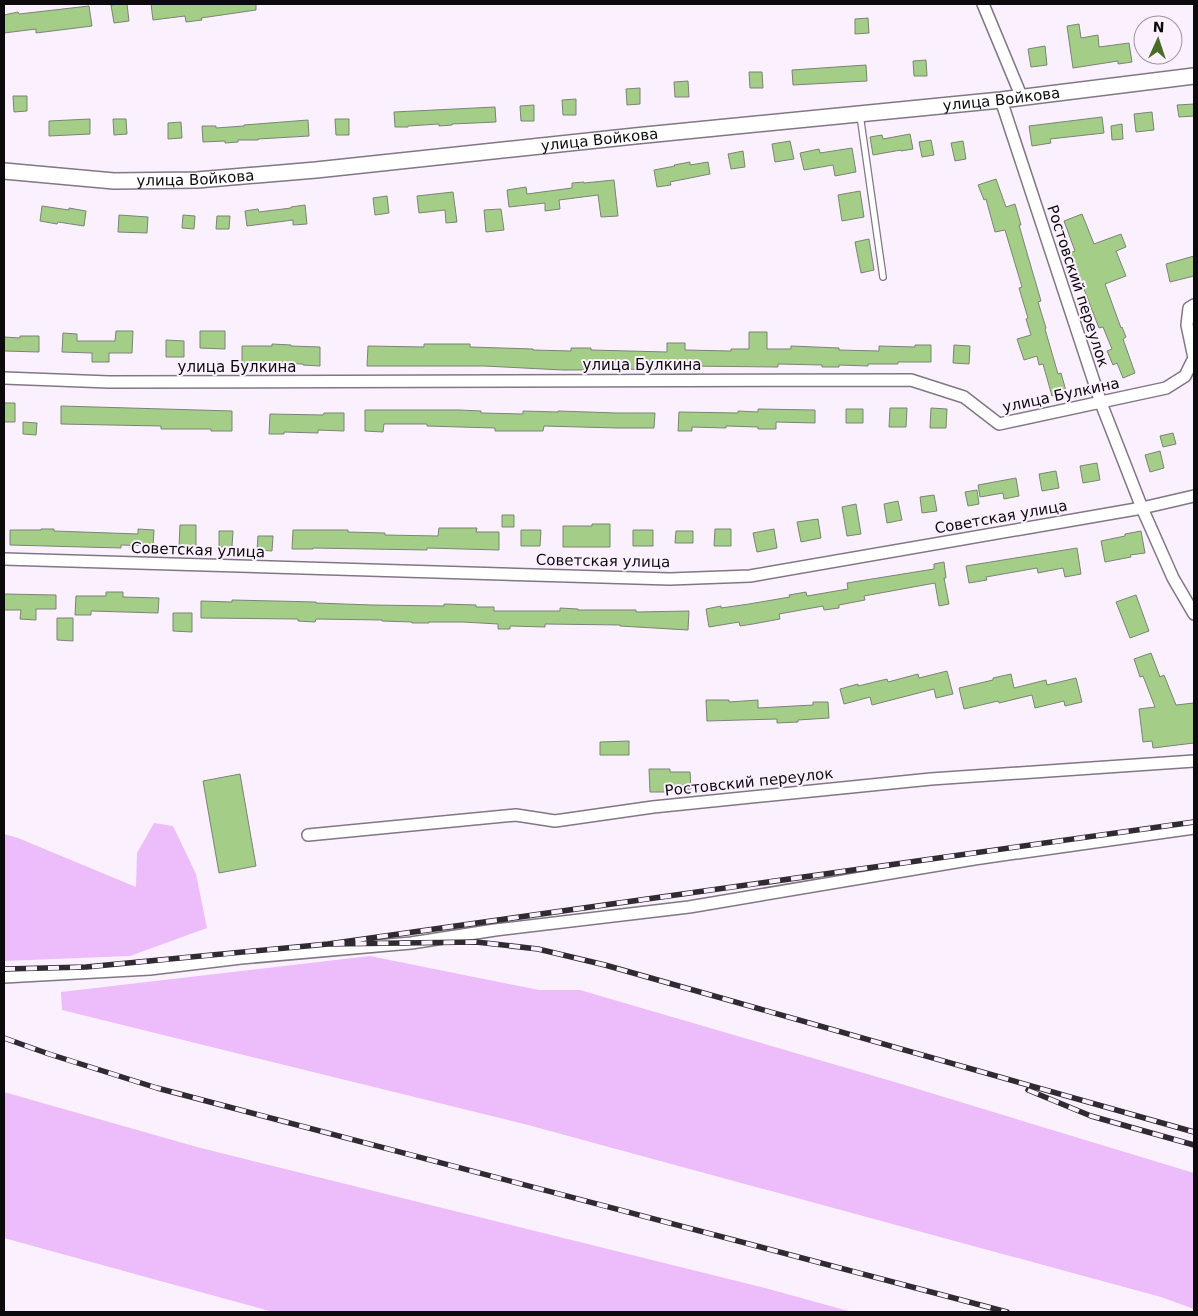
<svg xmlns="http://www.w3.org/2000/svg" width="1198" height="1316" font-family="'DejaVu Sans',sans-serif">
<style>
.green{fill:#edbcfa}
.building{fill:#a4cd87;stroke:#7b8376}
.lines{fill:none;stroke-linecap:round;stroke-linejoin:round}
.service-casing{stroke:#807783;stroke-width:8}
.minor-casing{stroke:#807783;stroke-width:14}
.secondary-casing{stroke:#807783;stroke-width:18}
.service{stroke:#fff;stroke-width:5.5}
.minor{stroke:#fff;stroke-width:11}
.secondary{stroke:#fff;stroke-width:15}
.rail-casing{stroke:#2f2b30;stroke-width:5.5}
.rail{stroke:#fbf1fe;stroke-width:4;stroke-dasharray:11;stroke-linecap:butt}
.labels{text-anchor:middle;stroke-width:4;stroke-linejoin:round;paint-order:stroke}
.street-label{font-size:15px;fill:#0d0a0e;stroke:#fbf1fe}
</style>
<rect width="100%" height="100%" fill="#fbf1fe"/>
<path class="green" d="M154 823 173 826 196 874 207 928 130 956 4 961V834L18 838 136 887 137 853Z
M370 956 539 990H580L898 1083 1194 1173V1309L1161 1297 528 1125 62 1010 61 992Z
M4 1092 197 1147 765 1288 852 1312H273L4 1238Z"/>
<path class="building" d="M118 4H127L129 21 114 23 111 5Z
M151 4H256V10L201 18 202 20 186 22 185 16 153 20Z
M89 6 92 26 36 33V29L4 33V15L18 12 19 14Z
M868 18 869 33 855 34V19Z
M1079 24 1081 38 1098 35 1099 47 1129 43 1132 62 1118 64V61L1073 68 1067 26Z
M1045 46 1047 65 1031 67 1028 49Z
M926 60 927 76H914L913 61Z
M866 65 867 81 793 85 792 70Z
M749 72H762L763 88H750Z
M688 81 689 97H675L674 82Z
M640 88V104L627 105 626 89Z
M13 96H27V111L14 112Z
M576 99V115H563L562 100Z
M1194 104V116L1179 117 1177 105Z
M534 105V121H521L520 106Z
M495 107 496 122 452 124V125L439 126V124L408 126V127H395L394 112Z
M1152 112 1154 130 1136 132 1134 114Z
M1102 117 1104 133 1050 139 1051 143 1032 146 1029 126Z
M90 119V134L49 136V121Z
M113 119H126L127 134 114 135Z
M335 119H349V135H336Z
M308 120 309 136 258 139V140H238V142L225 143V141L203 142 202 126H216V128L244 126V125Z
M181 122 182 138 168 139V123Z
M1122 124 1123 139 1112 140 1111 126Z
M910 134 913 149 901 151V150L873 155 870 137 882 135 883 139Z
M931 140 934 155 922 157 919 142Z
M790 141 794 159 775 162 772 144Z
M963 141 966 159 955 161 951 143Z
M852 148 856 172 835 176 833 165 804 170 800 153 819 149 820 153Z
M743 151 745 167 731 169 728 154Z
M690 162V165L708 162 710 174 670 182 671 185 657 187 654 170 675 166 674 165Z
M996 179 1006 207 1015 204 1021 225H1019L1027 253 1041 301 1038 302 1046 328 1045 329 1058 374 1061 373 1066 391 1052 396 1043 364 1039 365 1037 356 1024 360 1017 339 1031 335 1026 319 1028 318 1019 288 1022 287 1005 230 995 232 986 199 984 200 978 185Z
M614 180 618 216 601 217 598 195 559 200 560 209 545 211V203L509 207 507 190 526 187 527 194 572 188V183L584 182V183Z
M860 191 864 217 842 221 838 195Z
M453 192 457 222 446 223 445 210 419 213 417 196Z
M387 196 389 213 375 215 373 198Z
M305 205 307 224 293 225V220L247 226 245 211 258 209 259 212 291 208V207Z
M42 206 69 210V208L86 211 84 226 58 222 57 224 40 221Z
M501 209 504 230 486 232 484 210Z
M1082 214 1094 244 1121 234 1126 247 1116 251 1126 276 1105 284 1121 328 1122 327 1126 337 1123 339 1135 373 1123 378 1117 363 1113 365 1107 351 1112 349 1103 327 1099 328 1070 253 1075 251 1064 221Z
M119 215 148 217 147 233 118 232Z
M183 215 195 216 194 229 182 228Z
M217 216H230L229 229H216Z
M869 239 874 270 861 273 855 242Z
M1194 256V276L1170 282 1166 264Z
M116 331H133L132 353H109V362H92V353L62 352 63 333 77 334V341H115Z
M200 331H225V349L200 348Z
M749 332H767V349H791V346L839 348V350L879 351V346L915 347V345H931V362H898V364H868V366L839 365V367H822V365L778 364V367L685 366V367H656V370L591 368V370H563L484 366H367L368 346 424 347V344H470V347L533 349V350L571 351V348H591V350L667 352V343H685V350L731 351V349H749Z
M20 336H39V352L4 351V337L20 338Z
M166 340 184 341V357H166Z
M272 344 291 345V346L320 347V366L303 365V364L258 363V366H242V346H272Z
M954 345 970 346 969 364 953 363Z
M4 403H15V422H4Z
M61 406 232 411V431H211V429H161V426L61 424Z
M890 408H907L906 427H889Z
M931 408 947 409 946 428H930Z
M758 409 815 410V423L776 422V429H758V427L726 426V428L692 427V431H678L679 412 738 413V411L758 412Z
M846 409H863V423H846Z
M365 410H460L481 411V413L523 414V411L558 412V411L617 413H655L654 428H617L544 426 543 431H495V428L427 426V424H384L383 432 365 431Z
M324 413H344V431L318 430V433L284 432V434H269L270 414 323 415Z
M23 422 37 423 36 435 23 434Z
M1173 433 1176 444 1163 447 1160 436Z
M1160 451 1164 468 1150 472 1145 455Z
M1097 463 1100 480 1083 483 1080 466Z
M1056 471 1059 488 1042 491 1039 474Z
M1016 478 1019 496 1004 499 1003 493 980 497 978 485Z
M977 490 979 504 968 506 965 492Z
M934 495 937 511 922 513 920 497Z
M898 501 902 520 887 523 884 504Z
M856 504 861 534 847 536 842 507Z
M502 515H514V527H502Z
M818 519 821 538 801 542 797 522Z
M592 524H610V547H563V526H592Z
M180 525H196V548L179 547Z
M439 528H477L476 532H499V550L427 548V550L313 548V549H292L293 530H348V532L385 533V535L438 536Z
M41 529H54V531L138 534V529L154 530 153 546 121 545V548L10 545V530H41Z
M715 529H731V546H714Z
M774 529 777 548 757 552 753 533Z
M521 530H541L540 546H521Z
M633 530H653V546H633Z
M219 531H233L232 547H219Z
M676 531H693V543H675Z
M1141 531 1145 553 1130 555 1131 557 1105 562 1101 541 1125 536V534Z
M258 536H273L272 551 257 550Z
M1077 548 1081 574 1065 577 1063 568 1038 573 1037 568 986 577 987 580 969 583 966 566Z
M944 562 946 578H944L949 604 939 606 935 583 864 596 865 600 839 605V608L824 610 823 606 779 614 780 619 753 624 740 626 739 622 709 627 706 609 721 606V608L749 604 790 597 789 595 806 592 807 596 848 589 847 583 934 569V564Z
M106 592H123V597L159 598 158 613 91 611V615H75L76 596H106Z
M4 594 56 595V609H36V620L20 619 21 610H4Z
M1136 595 1149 631 1130 638 1116 602Z
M232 600 316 602V603L372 605 444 606V604L476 605V607H494V611H560V608L578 609V610H636V612L689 611 688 630 620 626V625L545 624V627L510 626V629H498V624L463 622H429V623H412V622L382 621V620L316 619 315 622 298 621V619L201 618V601L232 602Z
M173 613H192V632L173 631Z
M57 618H73V641L57 640Z
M1151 653 1160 677 1164 675 1176 705 1194 703V743L1153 748 1152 741 1143 742 1139 709 1155 707 1143 676 1140 677 1134 659Z
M947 671 953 694 936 698 934 689 872 705 870 697 844 704 840 689 858 684V686L887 679 888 682 918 674 919 678Z
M1011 674 1014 688 1046 680 1047 685 1076 678 1082 702 1065 706 1064 701 1035 708 1032 695 999 703 998 701 964 709 959 688 993 680V678Z
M706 700H729V702L758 700V708L813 705V702H828L829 718 798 720V722L777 723V719L707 721Z
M629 741V755H600V742Z
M649 769H670V772H690L691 789H670V792H650Z
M240 774 256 866 219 873 203 781Z"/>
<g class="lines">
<g class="service-casing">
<path id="service" d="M860 115 883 277"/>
</g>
<g class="minor-casing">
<path id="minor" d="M983 4 1022 98
M1001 100 1101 403 1142 508 1173 578 1194 614
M4 378 109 382 911 380 964 397 999 424 1166 388 1185 376 1194 358 1187 325 1189 308 1194 305
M4 559 670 579 750 576 1142 508 1194 496
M308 835 516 815 555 821 653 807 931 779 1194 761
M4 977 150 969 241 958 411 943 495 930 689 907 974 859 1194 828"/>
</g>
<g class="secondary-casing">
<g id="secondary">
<path id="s1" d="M4 171 114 181 197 180 316 170 635 136 1001 100 1194 76"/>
</g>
</g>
<use href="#service" class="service"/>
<use href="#minor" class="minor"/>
<use href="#secondary" class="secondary"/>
<g class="rail-casing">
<path id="rail" d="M1194 822 328 944 476 942 538 949 605 965 1194 1132
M4 969 86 967 328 944
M4 1038 49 1054 157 1088 1007 1312
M1028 1090 1091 1116 1194 1145"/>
</g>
<use href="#rail" class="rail"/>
</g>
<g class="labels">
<g class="street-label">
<text dy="5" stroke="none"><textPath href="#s1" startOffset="1002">улица Войкова</textPath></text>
<text dy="5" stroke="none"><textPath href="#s1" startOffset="598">улица Войкова</textPath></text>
<text dy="5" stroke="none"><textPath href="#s1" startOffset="192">улица Войкова</textPath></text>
<text transform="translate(1078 286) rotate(72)" y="5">Ростовский переулок</text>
<text x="642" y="370">улица Булкина</text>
<text x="237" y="372">улица Булкина</text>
<text transform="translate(1061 395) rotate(-12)" y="5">улица Булкина</text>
<text transform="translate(1001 517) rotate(-10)" y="5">Советская улица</text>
<text transform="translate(198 550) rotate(2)" y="5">Советская улица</text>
<text transform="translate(603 561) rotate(1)" y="5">Советская улица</text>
<text transform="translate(749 782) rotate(-6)" y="5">Ростовский переулок</text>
</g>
</g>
<rect width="1198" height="1316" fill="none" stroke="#0d0a0e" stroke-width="10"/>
<g transform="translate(1158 40) rotate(3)"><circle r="24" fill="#fbf1fe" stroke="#9c959e"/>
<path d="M0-4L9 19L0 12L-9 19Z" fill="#476d27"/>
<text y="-8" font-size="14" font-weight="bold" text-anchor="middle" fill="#0d0a0e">N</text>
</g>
</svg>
